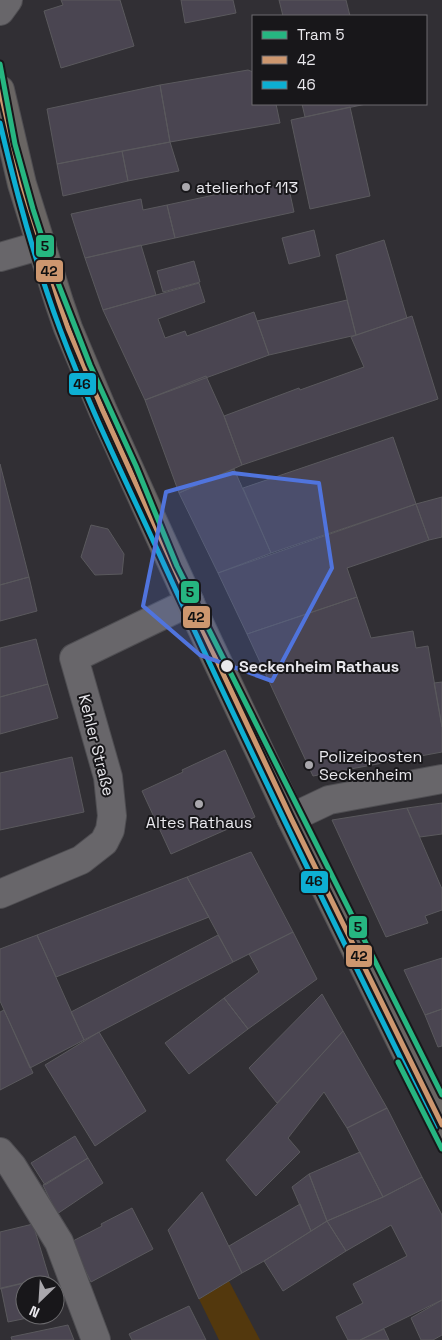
<svg xmlns="http://www.w3.org/2000/svg" width="442" height="1340" font-family="'Space Grotesk',sans-serif">
<style>
.green{fill:#53380d}
.building{fill:#4a4551;stroke:#5a595d}
.lines{fill:none;stroke-linecap:round;stroke-linejoin:round}
.minor-casing{stroke:#4f4e52;stroke-width:30}
.major-casing{stroke:#4f4e52;stroke-width:30}
.minor{stroke:#68666a;stroke-width:28}
.major{stroke:#696563;stroke-width:28}
.bus-1-casing{stroke:#18171a;stroke-width:9}
.bus-2-casing{stroke:#18171a;stroke-width:9}
.bus-1{stroke:#cd976f;stroke-width:5}
.bus-2{stroke:#0dafd3;stroke-width:5}
.tram-1-casing{stroke:#18171a;stroke-width:9}
.tram-1{stroke:#26b681;stroke-width:5}
.marked{fill:#5074dd;fill-opacity:0.2;stroke:#5074dd;stroke-width:4;stroke-linejoin:round}
.poi-dot{fill:#a9a7ac;stroke:#18171a;stroke-width:2}
.stop-dot{fill:#e9e8ed;stroke:#18171a;stroke-width:2}
.labels{text-anchor:middle;stroke-width:4;stroke-linejoin:round;paint-order:stroke}
.poi-label{font-size:16px;fill:#e9e8ed;stroke:#18171a;text-anchor:start}
.stop-label{font-size:16px;font-weight:bold;fill:#e9e8ed;stroke:#18171a;text-anchor:start}
.street-label{font-size:16px;fill:#e9e8ed;stroke:#18171a}
.line-badge{stroke:#18171a;stroke-width:2}
.pale-badge-label{font-size:14px;text-anchor:middle;font-weight:bold;fill:#111}
</style>
<rect width="100%" height="100%" fill="#312f34"/>
<path class="green" d="M229 1281 260 1340H219L199 1299Z"/>
<path class="building" d="M61 0H120L134 46 61 68 44 11 63 5Z
M181 0H233L236 13 185 23Z
M279 0H346L350 16H283Z
M248 70 253 72V104H276L280 123 170 142 160 85Z
M160 85 170 142 57 164 47 109Z
M302 104H366L305 117Z
M350 107 370 196 310 209 291 120Z
M170 142 179 171 128 181 122 151Z
M122 151 128 181 63 196 57 164Z
M261 185 289 189 294 212 175 238 167 205Z
M141 199 143 210 167 205 175 238 85 258 71 214Z
M314 230 320 256 289 264 282 238Z
M384 240 407 318 356 335 336 255Z
M141 245 156 295 103 310 85 258Z
M194 261 200 282 163 292 157 271Z
M199 283 205 302 158 319 165 338 185 331 187 336 254 312 269 355 145 400 103 310Z
M347 300 356 335 269 355 257 321Z
M412 316 438 399 242 465 224 416 299 388 300 390 364 367 351 337Z
M206 376 224 416 242 465 179 493 145 400Z
M393 437 416 504 271 553 243 488Z
M0 464 29 577 0 585Z
M234 469 271 553 218 573 179 493Z
M442 497V537L429 540 416 504Z
M416 504 429 540 347 568 357 597 247 634 218 573Z
M91 525 108 529 124 554 122 574 95 575 81 557Z
M29 577 37 611 0 621V585Z
M357 597 371 638 413 631 416 648 428 646 442 727V752L313 776 247 634Z
M36 639 48 684 0 697V648Z
M442 682V727L434 683Z
M48 684 58 718 0 734V697Z
M225 750 255 817 171 854 142 791 183 772 182 770Z
M72 757 84 812 0 830V773Z
M442 803V834L420 837 407 808Z
M407 808 442 889V910L425 916 428 923 386 937 332 820Z
M251 852 293 932 233 962 187 877Z
M187 877 209 917 56 977 37 935Z
M293 932 317 979 248 1029 224 998 259 972 249 954Z
M37 935 84 1040 30 1068 0 1001V949Z
M218 935 233 962 84 1040 71 1012Z
M442 958V1009L425 1015 404 970Z
M322 994 343 1031 277 1103 249 1068Z
M224 998 248 1029 189 1074 165 1043Z
M442 1009V1046L438 1047 425 1015Z
M4 1010 33 1073 0 1090V1012Z
M343 1031 387 1108 347 1128 324 1092 288 1138 300 1152 256 1196 226 1160Z
M99 1032 146 1111 95 1146 45 1065Z
M387 1108 422 1177 383 1197 347 1128Z
M75 1136 88 1158 45 1185 31 1163Z
M360 1152 383 1197 327 1221 309 1174Z
M88 1158 103 1183 57 1214 43 1185Z
M309 1174 327 1221 311 1231 292 1187Z
M422 1177 442 1215V1300L360 1340H348L336 1317 363 1303 353 1284 407 1256 391 1225 346 1251 327 1221 383 1197Z
M202 1192 242 1273 199 1299 168 1230Z
M300 1204 311 1231 264 1261 242 1273 229 1246Z
M132 1208 153 1249 91 1282 71 1242 102 1226 101 1224Z
M327 1221 346 1251 283 1291 264 1261Z
M33 1224 49 1277 0 1289V1232Z
M49 1277 52 1285H25V1315H42L8 1322 1 1288Z
M442 1300V1335L433 1340H421L411 1318Z
M189 1306 206 1340H132L129 1334Z
M68 1325 74 1340H12L11 1337Z
M384 1329 389 1340H360Z"/>
<g class="lines">
<g class="minor-casing">
<path id="minor" d="M0 11 8 0
M0 257 42 245
M291 818 329 800 442 779
M0 894 81 860 104 842 110 830 112 816 108 777 74 658 190 602
M0 1152 12 1166 59 1242 96 1340"/>
</g>
<g class="major-casing">
<path id="major" d="M0 90 22 184 59 302 68 328 103 411 195 614 291 818 442 1125"/>
</g>
<use href="#minor" class="minor"/>
<use href="#major" class="major"/>
<g class="bus-1-casing">
<path id="bus-1" d="M0 90 22 184 59 302 68 328 103 411 195 614 291 818 442 1125"/>
</g>
<g class="bus-2-casing">
<path id="bus-2" d="M0 123C16 192 35 262 60 329 91 412 131 491 167 571 253 759 344 943 435 1128"/>
</g>
<use href="#bus-1" class="bus-1"/>
<use href="#bus-2" class="bus-2"/>
<g class="tram-1-casing">
<path id="tram-1" d="M0 64 15 144 33 209 51 265 90 365 136 466 177 566 442 1095
M398 1062 442 1149"/>
</g>
<use href="#tram-1" class="tram-1"/>
</g>
<path class="marked" d="M233 473 319 483 332 568 272 681 200 655 143 606 166 492Z"/>
<g class="poi-dot">
<circle cx="186" cy="187" r="5"/>
<circle cx="309" cy="765" r="5"/>
<circle cx="199" cy="804" r="5"/>
</g>
<circle class="stop-dot" cx="227" cy="666" r="7"/>
<g class="labels">
<g class="poi-label">
<text x="196" y="193">atelierhof 113</text>
<text x="319" y="762">Polizeiposten<tspan x="319" dy="18">Seckenheim</tspan></text>
<text x="199" y="828" text-anchor="middle">Altes Rathaus</text>
</g>
<g class="stop-label">
<text x="239" y="672">Seckenheim Rathaus</text>
</g>
<g class="street-label">
<text transform="translate(97 745) rotate(76)" y="6">Kehler Straße</text>
</g>
</g>
<g class="line-badge">
<rect x="35" y="234" width="20" height="24" rx="5" fill="#26b681"/>
<rect x="35" y="259" width="29" height="24" rx="5" fill="#cd976f"/>
<rect x="68" y="372" width="29" height="24" rx="5" fill="#0dafd3"/>
<rect x="180" y="580" width="20" height="24" rx="5" fill="#26b681"/>
<rect x="182" y="605" width="29" height="24" rx="5" fill="#cd976f"/>
<rect x="300" y="870" width="29" height="24" rx="5" fill="#0dafd3"/>
<rect x="348" y="915" width="20" height="24" rx="5" fill="#26b681"/>
<rect x="345" y="944" width="28" height="24" rx="5" fill="#cd976f"/>
</g>
<g class="pale-badge-label">
<text x="45" y="251">5</text>
<text x="49" y="276">42</text>
<text x="82" y="389">46</text>
<text x="190" y="597">5</text>
<text x="196" y="622">42</text>
<text x="314" y="886">46</text>
<text x="358" y="932">5</text>
<text x="359" y="961">42</text>
</g>
<rect x="252" y="15" width="175" height="90" fill="#18171a" stroke="#6c6b6e"/>
<rect x="262" y="31" width="25" height="8" fill="#26b681" stroke="#6c6b6e"/>
<text x="297" y="40" font-size="15" fill="#e9e8ed">Tram 5</text>
<rect x="262" y="56" width="25" height="8" fill="#cd976f" stroke="#6c6b6e"/>
<text x="297" y="65" font-size="15" fill="#e9e8ed">42</text>
<rect x="262" y="81" width="25" height="8" fill="#0dafd3" stroke="#6c6b6e"/>
<text x="297" y="90" font-size="15" fill="#e9e8ed">46</text>
<g transform="translate(40 1300) rotate(205)"><circle r="24" fill="#18171a" stroke="#6c6b6e"/>
<path d="M0-4L9 19L0 12L-9 19Z" fill="#a9a7ac"/>
<text y="-8" font-size="14" font-weight="bold" text-anchor="middle" fill="#e9e8ed">N</text>
</g>
</svg>
